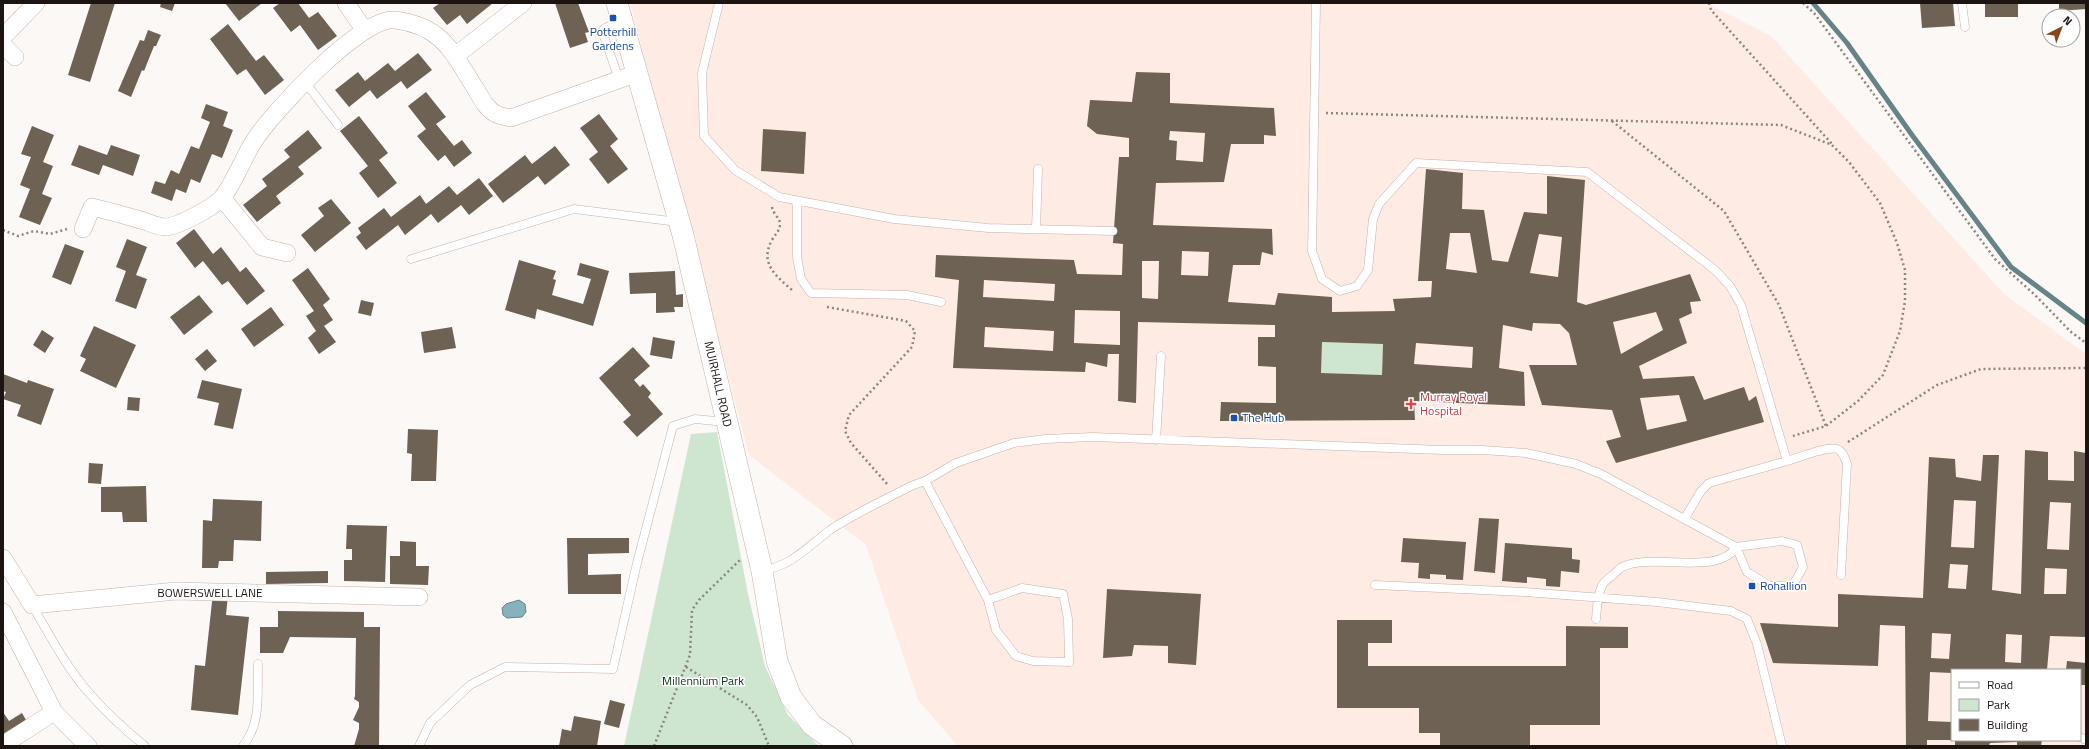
<svg xmlns="http://www.w3.org/2000/svg" width="2089" height="749" font-family="'Titillium Web',sans-serif">
<style>
.built{fill:#feece4;fill-rule:evenodd}
.green{fill:#cee6d0}
.water{fill:#86b2bb;stroke:#668388}
.lines{fill:none;stroke-linecap:round;stroke-linejoin:round}
.stream{stroke:#668388;stroke-width:5}
.building{fill:#6d6253;fill-rule:evenodd}
.service-casing{stroke:#c6b1a7;stroke-width:9}
.minor-casing{stroke:#c6b1a7;stroke-width:18}
.tertiary-casing{stroke:#c6b1a7;stroke-width:22}
.path{stroke:#8b8683;stroke-width:2.5;stroke-dasharray:2 3;stroke-linecap:butt}
.service{stroke:#fff;stroke-width:8}
.minor{stroke:#fff;stroke-width:17}
.tertiary{stroke:#fff;stroke-width:21}
.transit-dot{fill:#1a4fb4;stroke:#fff;stroke-width:1.5}
.health-dot{fill:#e0444e;stroke:#fff;stroke-width:1.5}
.labels{text-anchor:middle;stroke-width:3;stroke-linejoin:round;paint-order:stroke}
.transit-label{font-size:12px;fill:#164399;stroke:#fff;text-anchor:start}
.street-label{font-size:12px;fill:#1b1411;stroke:#fff}
.health-label{font-size:12px;fill:#be3a42;stroke:#fff;text-anchor:start}
.park-label{font-size:12px;fill:#043512;stroke:#fff}
</style>
<rect width="100%" height="100%" fill="#fcf8f6"/>
<path class="built" d="M630 3H1706L1771 36 2004 294 2086 354V746H958L918 700 866 545 749 455ZM1952 670H2080V740H1952Z"/>
<path class="green" d="M1322 342 1383 344 1382 375 1321 373Z
M717 432 748 594 765 666 788 715 819 746H624L691 434Z"/>
<path class="water" d="M519 600 525 604 526 612 522 617 507 618 503 615 502 608 506 604Z"/>
<g class="lines">
<path class="stream" d="M1813 3 1847 43 1912 135 2011 267 2086 323"/>
</g>
<path class="building" d="M91 3H115L90 82 68 75Z
M161 3H175L172 11 160 7Z
M225 3H262L239 21Z
M280 3H298L309 18 318 12 337 36 318 50 300 25 291 32 273 8Z
M440 3 456 4 493 3 467 24 460 15 447 25 433 8Z
M555 3H578L589 32 585 33 588 42 570 48Z
M1920 3H1953L1955 26 1922 28Z
M1985 3H2018V17H1985Z
M2059 3H2086V9L2059 11Z
M228 24 256 61 264 55 284 80 265 95 246 69 237 75 210 39Z
M148 30 161 35 156 46H154L144 71 142 70 131 97 118 91 140 40 144 41Z
M418 53 432 70 407 89 401 81 377 99 370 90 349 107 335 90 358 72 365 81 388 63 395 71Z
M1136 72 1170 73V103L1274 108 1276 136 1264 135V144H1231L1224 182 1156 183 1153 225 1272 229 1273 255 1262 252 1260 265H1233L1228 302 1275 305 1278 293 1332 297V312L1395 311 1393 299 1431 297 1432 281H1418L1426 169 1463 173 1462 209 1484 210 1492 260 1508 262 1524 212 1547 214V176L1585 180 1577 302 1586 305 1690 274 1701 301 1690 302 1692 313 1679 319 1687 343 1639 366 1643 379 1694 376 1704 400 1744 387 1749 401 1756 396 1764 422 1616 463 1606 441 1621 437 1612 410 1542 405 1529 365H1577L1569 333 1560 324 1533 323 1532 331 1503 325 1499 368 1524 372 1525 406 1414 401 1415 420 1220 421 1221 402 1276 403V367L1258 366V337H1275V325L1138 322 1136 403 1118 401 1119 354H1108L1107 367 1086 362 1085 372 953 368 959 280 935 277 936 255 1074 260 1077 274 1122 275 1123 244 1113 243 1119 157H1129V138L1097 134 1087 126 1090 100 1132 102ZM1170 131 1205 133 1203 162 1176 160 1177 141 1169 140ZM1450 233H1470L1477 273 1446 269ZM1539 234 1562 237 1558 277 1530 273ZM1182 251 1209 252 1208 276 1181 275ZM1142 261H1159L1158 299 1142 298ZM984 280 1055 284 1054 301 983 297ZM1075 310 1120 311V345L1074 343ZM1656 312 1663 330 1621 354 1613 322ZM985 327 1054 331 1053 351 984 347ZM1322 342 1383 344 1382 375 1321 373ZM1416 343 1473 347 1472 368 1414 364ZM1679 395 1687 421 1647 430 1640 398Z
M426 92 446 117 436 124 454 146 462 140 472 153 454 167 445 155 438 161 417 136 426 129 408 106Z
M206 104 228 112 223 126 233 130 222 158 212 154 200 183 191 179 186 193 176 189 172 201 151 193 155 181 165 184 171 170 179 174 191 146 199 149 210 122 201 118Z
M599 114 618 139 610 146 628 169 608 184 589 159 598 152 580 128Z
M359 116 388 153 379 160 397 183 378 198 359 173 368 166 340 131Z
M32 126 54 135 43 162 53 166 42 194 52 198 40 225 19 217 30 189 20 185 31 157 21 154Z
M763 129 806 132 804 174 761 171Z
M308 130 322 148 298 167 304 174 276 196 281 203 257 222 243 205 267 186 262 179 290 157 284 150Z
M79 145 107 155 111 145 140 155 133 176 103 165 99 175 71 165Z
M555 146 570 165 545 185 538 176 503 203 488 184 525 155 532 164Z
M479 178 493 196 469 215 461 205 438 223 431 214 405 235 398 225 366 250 356 237 361 233 358 228 384 208 391 217 420 195 426 204 449 186 457 195Z
M331 199 351 223 315 252 301 235 324 216 318 208Z
M194 229 213 254 221 247 240 272 246 267 265 291 247 305 228 281 222 285 203 261 195 268 176 243Z
M127 239 147 247 136 275 147 279 136 309 115 301 126 271 116 267Z
M65 244 84 251 71 285 52 277Z
M519 260 556 271 553 279 556 280 552 295 583 304 591 279 577 275 580 263 609 271 593 326 537 309 535 319 505 310Z
M308 268 330 299 323 305 333 320 324 326 336 342 319 354 308 338 316 331 306 316 314 311 292 280Z
M675 271 676 295 683 294V307H674L675 312 656 313V293L630 294 629 273Z
M199 295 213 312 184 335 170 317Z
M361 300 374 303 371 316 358 313Z
M271 307 284 325 254 347 241 329Z
M94 326 136 345 116 388 80 371 86 359 80 356Z
M452 327 456 348 424 353 421 332Z
M42 330 54 338 45 353 33 345Z
M653 337 675 341 672 359 650 355Z
M633 347 650 366 634 380 640 387 643 384 651 393 648 397 663 414 637 437 623 422 631 415 599 378Z
M207 349 217 361 205 371 195 359Z
M3 374 27 383 28 380 54 389 41 425 17 416 21 405 3 399 6 392 3 391Z
M202 380 242 389 233 429 214 425 219 403 197 398Z
M128 397 140 398 139 411 127 410Z
M408 429 438 430 436 481H411L412 454 407 453Z
M2025 450 2048 452V480L2074 481V451L2086 453V637L2050 636 2047 670H1952V673L1930 672 1928 721 1952 722V740H1927V746H1906L1905 626 1880 625 1878 666 1773 663 1760 623 1838 627V594L1923 598 1929 457 1955 459 1956 477 1981 481 1983 455H1999L1992 590 2021 594ZM1954 500 1976 501 1974 548 1951 547ZM2050 502 2071 503 2069 550 2047 549ZM1950 564 1968 565 1966 589 1948 588ZM2045 568 2067 569 2066 594H2044ZM1932 633 1951 634 1949 659 1931 658ZM2006 634 2022 635 2021 663 2005 662Z
M89 463 103 464 101 484 88 483Z
M146 486 147 522H123L122 512H101V487Z
M213 499 262 501 261 541 234 540 233 561H219L218 568H202L203 520 212 521Z
M1479 518 1499 519 1495 573 1474 571Z
M347 525 387 526 385 582 344 581V560H352V549H346Z
M567 538H629V553L588 554V575L621 574V594H568Z
M1403 538 1466 542 1463 580 1446 579V575L1430 574V579L1418 578 1419 563 1401 562Z
M400 541 416 542V566H429L428 585 390 584V556H400Z
M1505 543 1572 548V559L1580 560 1579 573 1561 571 1560 587 1546 586V579L1527 577V583L1502 581Z
M328 571V583L266 584V572Z
M1107 589 1201 594 1196 665 1168 663V646L1134 645 1132 656 1103 658Z
M213 593 228 595 226 615 249 617 238 715 191 710 195 665 205 666Z
M278 611 364 612V627H380L379 746H354L359 729V723L353 720 359 707V702L354 699 355 696 356 638 290 637 283 653H260V627H278Z
M1337 620H1392V643H1368V666H1566V626L1628 627V648H1600V725H1530V746H1440V733H1419V708H1337Z
M2067 661 2086 663V685H2080V670H2066Z
M610 700 625 704 619 728 604 724Z
M3 712 9 721 22 713 26 720 3 734Z
M574 716 601 721 597 746H559L562 729 571 731Z
M1955 740H2042L2041 746H2017V742L1990 743 1989 746H1955Z"/>
<g class="lines">
<g class="service-casing">
<path id="service" d="M719 3 702 73 704 136 735 170 779 197 894 219 988 228 1113 231
M1316 3 1312 251 1322 279 1340 291 1357 286 1368 270 1373 219 1379 204 1416 163 1587 172 1715 270 1730 286 1741 305 1787 461 1709 483 1701 491 1685 518
M1962 3 1965 27
M619 79 602 31 605 28 622 20
M305 82 338 125
M797 201V257L801 279 811 293 907 295 941 302
M1036 229 1038 169
M411 259 574 209 678 222
M1156 440 1161 356
M1787 461C1798 458 1827 446 1837 449 1843 451 1845 458 1847 464L1841 575
M925 481 988 600 1022 588 1063 594 1068 619 1069 662 1033 661 1016 656 996 630 988 600
M762 570C789 568 810 545 830 530 855 513 885 500 911 486L925 481 956 463 1014 443 1045 439 1093 437 1442 450H1483L1526 453 1576 464 1601 474 1736 547 1782 541 1797 545 1803 567 1793 585 1770 586 1747 572 1736 547
M1375 585 1524 592 1657 602 1731 611 1747 619 1757 644 1782 746
M32 605C49 634 66 667 89 693 106 712 125 730 145 746
M1596 619C1597 609 1597 595 1602 586 1603 582 1609 578 1613 575 1615 573 1619 569 1622 567 1652 552 1718 577 1736 547
M2080 737 2086 740
M243 746C262 723 257 692 258 664
M419 746 430 723 470 685 505 667 613 669 637 563 673 426 695 419 726 422"/>
</g>
<g class="minor-casing">
<path id="minor" d="M346 3 365 31
M3 37 36 3
M3 45 15 57
M455 56 523 3
M222 198 262 247 287 253
M83 229 92 207C109 211 127 216 144 221 150 223 159 227 165 227 177 227 212 208 221 199 232 188 244 156 254 141 272 113 361 16 395 20 444 26 453 54 477 91 482 100 487 109 496 114 500 116 506 117 511 118L638 73
M3 558 32 605 176 591 419 597
M3 612 54 712 88 746
M3 745 54 712"/>
</g>
<g class="tertiary-casing">
<path id="tertiary" d="M617 3 683 235 762 571 777 661 791 697 812 725 842 746"/>
</g>
<path class="path" d="M1709 3 1711 10 1832 144
M1803 3 1814 13 1995 259 2035 295 2071 332 2086 343
M1326 113 1781 125 1832 145 1849 162 1880 203 1897 243 1905 270V301L1900 331 1883 375 1858 401 1826 426 1793 436
M1612 121 1724 211 1779 305 1826 426
M772 207C773 214 780 218 780 224 780 231 775 234 772 240 759 263 776 276 792 290
M3 230 18 236 34 231 50 234 67 229
M827 307 906 321 915 331 912 347 849 415 845 431 851 443 888 485
M1848 442 1937 385 1981 369 2086 368
M686 667 747 705 757 717 769 746
M654 746 690 655 692 610 699 600 740 560"/>
<use href="#service" class="service"/>
<use href="#minor" class="minor"/>
<use href="#tertiary" class="tertiary"/>
</g>
<g class="transit-dot">
<rect x="609" y="14" width="8" height="8" rx="2"/>
<rect x="1230" y="414" width="8" height="8" rx="2"/>
<rect x="1748" y="582" width="8" height="8" rx="2"/>
</g>
<path class="health-dot" d="M1409 398h4v4h4v4h-4v4h-4v-4h-4v-4h4z"/>
<g class="labels">
<g class="transit-label">
<text x="613" y="36" text-anchor="middle">Potterhill<tspan x="613" dy="14">Gardens</tspan></text>
<text x="1242" y="422">The Hub</text>
<text x="1760" y="590">Rohallion</text>
</g>
<g class="street-label">
<text transform="translate(718 384) rotate(77)" y="4">MUIRHALL ROAD</text>
<text x="210" y="597">BOWERSWELL LANE</text>
</g>
<g class="health-label">
<text x="1420" y="401">Murray Royal<tspan x="1420" dy="14">Hospital</tspan></text>
</g>
<g class="park-label">
<text x="703" y="685">Millennium Park</text>
</g>
</g>
<rect width="2089" height="749" fill="none" stroke="#1b1411" stroke-width="8"/>
<rect x="1951" y="669" width="130" height="72" fill="#ffffff" stroke="#a4a1a0"/>
<rect x="1959" y="682" width="20" height="6" fill="#ffffff" stroke="#a4a1a0"/>
<text x="1987" y="689" font-size="12" fill="#1b1411">Road</text>
<rect x="1959" y="699" width="20" height="12" fill="#cee6d0" stroke="#a4a1a0"/>
<text x="1987" y="709" font-size="12" fill="#1b1411">Park</text>
<rect x="1959" y="719" width="20" height="12" fill="#6d6253" stroke="#a4a1a0"/>
<text x="1987" y="729" font-size="12" fill="#1b1411">Building</text>
<g transform="translate(2061 28) rotate(42)"><circle r="19" fill="#ffffff" stroke="#a4a1a0"/>
<path d="M0-3L7 15L0 10L-7 15Z" fill="#89451a"/>
<text y="-6" font-size="11" font-weight="bold" text-anchor="middle" fill="#1b1411">N</text>
</g>
</svg>
